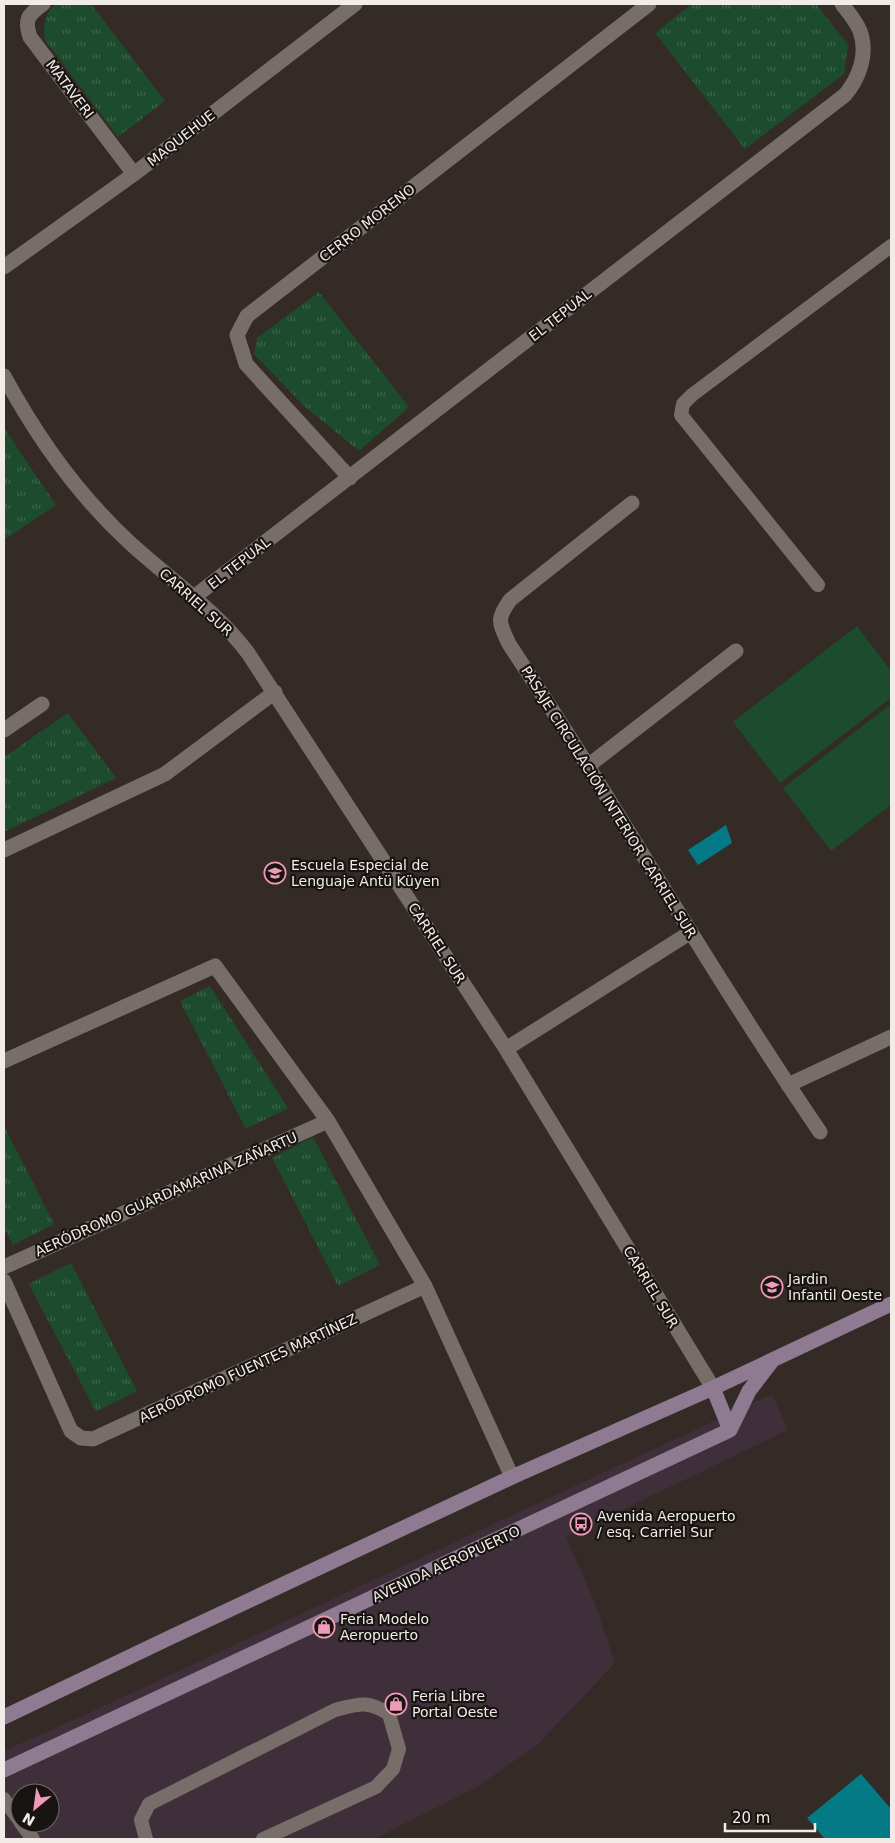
<svg xmlns="http://www.w3.org/2000/svg" width="895" height="1843" font-family="'DejaVu Sans',sans-serif">
<style>
.commercial{fill:#3f2f3a;fill-rule:evenodd}
.grass{fill:url(#grass-tufts)}
.pitch{fill:#1d4b2d}
.water{fill:#047a87}
.lines{fill:none;stroke-linecap:round;stroke-linejoin:round}
.lane{stroke:#786e69;stroke-width:14}
.street{stroke:#786e69;stroke-width:15}
.secondary{stroke:#8e7b92;stroke-width:15}
.labels{text-anchor:middle;stroke-width:4.5;stroke-linejoin:round;paint-order:stroke}
.street-label{font-size:14px;fill:#f2ece9;stroke:#181412}
.poi-label{font-size:14px;fill:#f2ece9;stroke:#181412;text-anchor:start}
</style>
<defs>
<pattern id="grass-tufts" width="24" height="20" patternUnits="userSpaceOnUse" patternTransform="scale(1.25)"><rect width="24" height="20" fill="#1d4b2d"/><path d="M3 7l-1-3M5 7V3M7 7l1-3M15 17l-1-3M17 17v-4M19 17l1-3" fill="none" stroke="#3e654b"/></pattern>
</defs>
<rect width="100%" height="100%" fill="#342b27"/>
<path class="commercial" d="M772 1394 788 1430 566 1537 595 1603 615 1663 537 1745 477 1787 374 1839H4V1751L78 1718ZM20 1793H50V1823H20Z"/>
<path class="grass" d="M56 4H91L165 101 118 137 45 40C43 27 44 13 56 4Z
M692 4H816L848 45 844 74 745 149 655 33Z
M319 292 409 407 359 451 304 406 254 354 257 338Z
M4 428 56 505 4 540Z
M68 713 116 778 4 832V757Z
M210 986 288 1108 246 1129 180 1001Z
M4 1126 54 1224 13 1245 4 1227Z
M313 1137 380 1265 338 1286 272 1158Z
M71 1263 137 1391 96 1412 29 1284Z"/>
<path class="pitch" d="M857 626 891 671V698L780 783 733 722Z
M891 704V805L831 851 783 788Z"/>
<path class="water" d="M726 825 732 843 698 865 688 850Z
M861 1774 891 1809V1839H825L807 1818Z"/>
<g class="lines">
<path class="lane" d="M818 585 681 415 683 404 692 395 891 246
M4 1799 20 1821
M21 1823 33 1839
M146 1839 141 1820 149 1804 165 1796 335 1710C358 1704 368 1700 389 1714L399 1749 393 1769 376 1787 263 1839"/>
<path class="street" d="M43 4C28 15 24 19 30 37L134 174
M4 267 134 174 355 4
M4 376C37 437 78 495 129 542 169 579 215 609 248 653L506 1049 713 1388
M350 478 246 364 237 335 247 316 649 4
M632 503 510 600C496 620 499 622 509 644 536 685 563 726 589 768 665 890 739 1013 820 1132
M194 597 845 95C860 77 868 53 860 31 856 21 848 12 842 4
M4 730 42 704
M588 766 736 651
M4 850 165 774 275 692
M506 1049 691 932
M4 1061 215 966 328 1121 425 1286 512 1477
M788 1085 891 1037
M4 1267 328 1121
M4 1281 71 1431 81 1438 93 1439 425 1286"/>
<path class="secondary" d="M713 1388 730 1430
M4 1717 169 1638 512 1477 713 1388 891 1304
M4 1770 730 1430 749 1391 772 1361"/>
</g>
<defs>
<g id="school-ring" transform="scale(1.125)"><circle r="9.5" fill="#181412" stroke="#ef9ab8" stroke-width="1.5"/><path d="M0-5L7-2L0 1L-7-2ZM-4 1L0 2.5L4 1V4Q0 6-4 4Z" fill="#ef9ab8"/></g>
<g id="bus-ring" transform="scale(1.125)"><circle r="9.5" fill="#181412" stroke="#ef9ab8" stroke-width="1.5"/><path d="M-5-6H5V4H4V6H2V4H-2V6H-4V4H-5ZM-3.5-4V0h7V-4ZM-3.5 1.2v1.5H-2V1.2ZM2 1.2v1.5H3.5V1.2Z" fill="#ef9ab8"/></g>
<g id="shop-ring" transform="scale(1.125)"><circle r="9.5" fill="#181412" stroke="#ef9ab8" stroke-width="1.5"/><path d="M-5-2.5h2.3a2.7 3.5 0 0 1 5.4 0H5L5.5 6h-11ZM-1.5-2.5h3a1.5 2.3 0 0 0-3 0Z" fill="#ef9ab8"/></g>
</defs>
<g fill-rule="evenodd">
<use href="#school-ring" x="275" y="873"/>
<use href="#school-ring" x="772" y="1287"/>
<use href="#bus-ring" x="581" y="1524"/>
<use href="#shop-ring" x="324" y="1627"/>
<use href="#shop-ring" x="396" y="1704"/>
</g>
<g class="labels">
<g class="street-label">
<text transform="translate(70 89) rotate(53)" y="5">MATAVERI</text>
<text transform="translate(181 138) rotate(-38)" y="5">MAQUEHUE</text>
<text transform="translate(367 223) rotate(-38)" y="5">CERRO MORENO</text>
<text transform="translate(560 315) rotate(-38)" y="5">EL TEPUAL</text>
<text transform="translate(239 563) rotate(-38)" y="5">EL TEPUAL</text>
<text transform="translate(196 602) rotate(42)" y="5">CARRIEL SUR</text>
<text transform="translate(609 802) rotate(58)" y="5">PASAJE CIRCULACIÓN INTERIOR CARRIEL SUR</text>
<text transform="translate(437 943) rotate(57)" y="5">CARRIEL SUR</text>
<text transform="translate(166 1194) rotate(-24)" y="5">AERÓDROMO GUARDAMARINA ZAÑARTU</text>
<text transform="translate(651 1287) rotate(59)" y="5">CARRIEL SUR</text>
<text transform="translate(248 1368) rotate(-25)" y="5">AERÓDROMO FUENTES MARTÍNEZ</text>
<text transform="translate(446 1564) rotate(-25)" y="5">AVENIDA AEROPUERTO</text>
</g>
<g class="poi-label">
<text x="291" y="870">Escuela Especial de<tspan x="291" dy="16">Lenguaje Antü Küyen</tspan></text>
<text x="788" y="1284">Jardin<tspan x="788" dy="16">Infantil Oeste</tspan></text>
<text x="597" y="1521">Avenida Aeropuerto<tspan x="597" dy="16">/ esq. Carriel Sur</tspan></text>
<text x="340" y="1624">Feria Modelo<tspan x="340" dy="16">Aeropuerto</tspan></text>
<text x="412" y="1701">Feria Libre<tspan x="412" dy="16">Portal Oeste</tspan></text>
</g>
</g>
<rect width="895" height="1843" fill="none" stroke="#f2ece9" stroke-width="10"/>
<g transform="translate(35 1808) rotate(209)"><circle r="24" fill="#181412" stroke="#6f6a68"/>
<path d="M0-4L9 19L0 12L-9 19Z" fill="#ef9ab8"/>
<text y="-8" font-size="14" font-weight="bold" text-anchor="middle" fill="#f2ece9">N</text>
</g>
<path d="M725 1823v8h90v-8" fill="none" stroke="#f2ece9" stroke-width="2.5"/>
<text x="732" y="1823" font-size="15" fill="#f2ece9" stroke="#181412" stroke-width="4" paint-order="stroke">20 m</text>
</svg>
